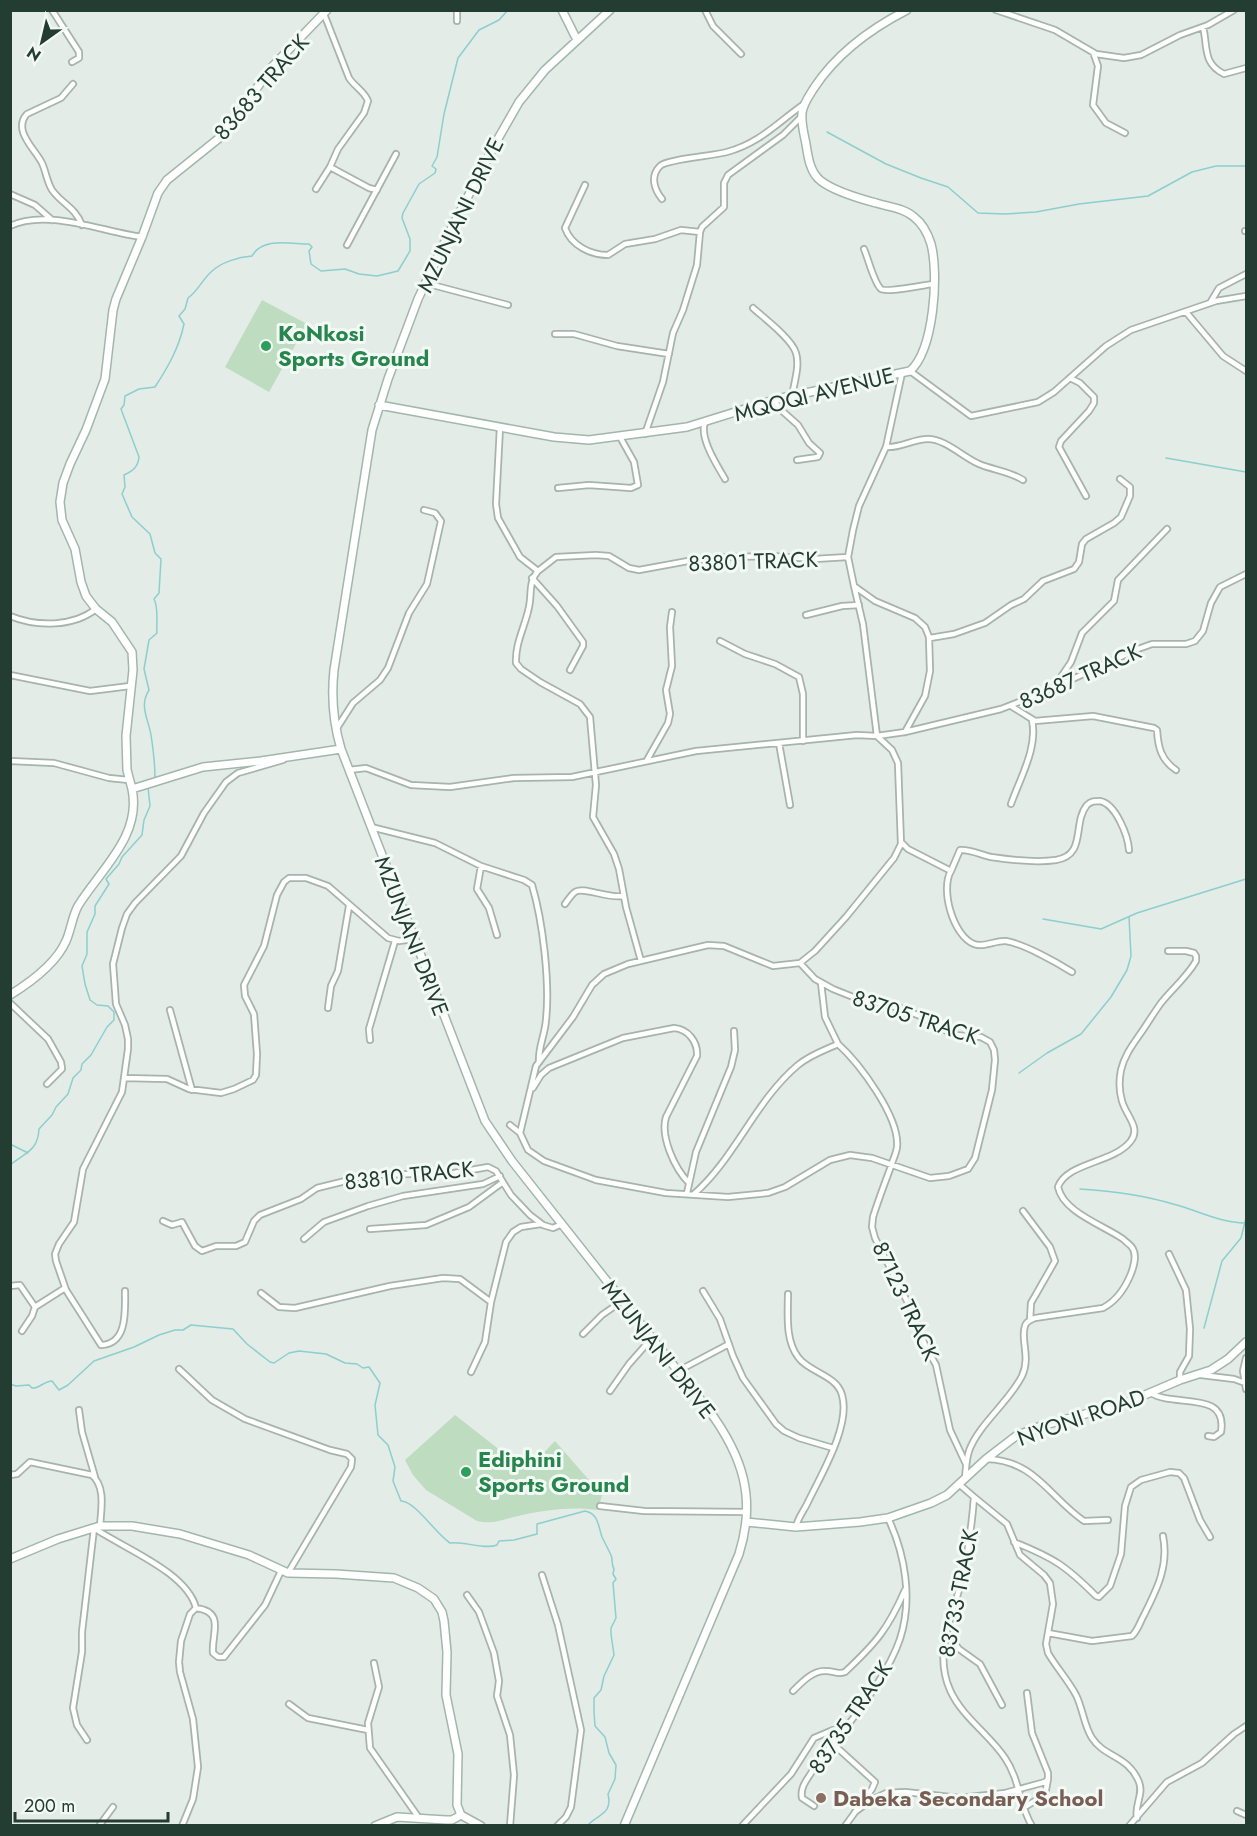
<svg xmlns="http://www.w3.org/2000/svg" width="1257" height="1836" font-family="Jost,sans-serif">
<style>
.green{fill:#bddcc0}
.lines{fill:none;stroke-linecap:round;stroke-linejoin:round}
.stream{stroke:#8dcece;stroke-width:1.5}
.street-casing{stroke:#a6b4ac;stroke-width:8}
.secondary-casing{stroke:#a2b7ac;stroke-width:10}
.street{stroke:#fff;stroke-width:4.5}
.secondary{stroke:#fff;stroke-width:7}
.leisure-dot{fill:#2e9e5b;stroke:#f3f9f5;stroke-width:2}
.education-dot{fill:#8d6e63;stroke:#f3f9f5;stroke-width:2}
.labels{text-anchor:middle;stroke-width:6;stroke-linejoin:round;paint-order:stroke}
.street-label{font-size:22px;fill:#233d32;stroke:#f3f9f5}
.leisure-label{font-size:22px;font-weight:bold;fill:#27864d;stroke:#f3f9f5;text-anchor:start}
.education-label{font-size:22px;font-weight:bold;fill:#785e54;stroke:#f3f9f5;text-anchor:start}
</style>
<rect width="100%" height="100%" fill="#e3ece6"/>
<path class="green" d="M262 300 307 324 269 392 225 367Z
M455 1415 519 1465C535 1466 545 1451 555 1441L602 1495 598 1510C574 1506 542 1510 518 1516 503 1519 493 1525 477 1521L426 1490 413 1475 405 1460Z"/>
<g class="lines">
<path class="stream" d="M827 132 886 164 921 178 948 187 978 213 1005 214 1036 212 1079 204 1148 196 1192 172 1216 166H1246
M1166 458 1246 472
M155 778C155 765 153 748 151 735 148 718 139 706 149 690L144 669 149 640 157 633C156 622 159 608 154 599L159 593 161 559 155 553 150 534 132 517 122 494 125 487 124 475C133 471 138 467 139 457L121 409 124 405 125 396 139 389 155 387C168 367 179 348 184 324L179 316 185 309 188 298C198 291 202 280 211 272 221 262 239 257 252 256 263 237 290 244 309 244L312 247 309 251 311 264 321 271 345 269 359 274 377 276 398 271 410 251V239L402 218 403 213 419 184 435 173 436 169 432 166 437 157 444 114 458 58 479 30 499 20 508 10
M1043 919 1101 929 1137 913 1246 879
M1019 1073 1047 1053 1081 1034 1111 997 1127 970 1131 956 1129 917
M10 1144 28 1153
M10 1165C27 1152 38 1150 39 1129L52 1115 56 1107 68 1094 73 1078 81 1070 82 1064 91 1055 107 1027 114 1020V1012L108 1006 97 1005 90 1000 85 984 82 966 87 954V932L95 914V906L109 884 106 879 119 864 122 857 142 835 144 820 150 806 148 787
M1080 1189C1110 1191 1143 1195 1173 1204 1197 1210 1220 1223 1245 1223
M1204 1328 1222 1261 1241 1238 1246 1218
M10 1384 16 1386 29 1385 32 1388C39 1389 44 1381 52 1381L59 1390 68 1385 94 1361 134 1347 159 1335 175 1330H183L191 1325 233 1329 247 1344 270 1362 274 1363 289 1353 299 1351 326 1354 345 1363 357 1364 363 1368 369 1367 380 1383 375 1405 378 1435 388 1445 395 1467 393 1481 401 1501C415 1501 436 1534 450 1543 464 1541 485 1550 497 1545L499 1541 514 1540 537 1534V1524L585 1511C599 1514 598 1526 602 1537 605 1543 608 1549 611 1555 613 1560 611 1564 614 1569L613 1574 616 1579 613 1583 616 1618 611 1628V1634L614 1655 604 1676 601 1690 594 1698V1712L595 1726 605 1737 609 1753 616 1765 615 1779 608 1794C613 1815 597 1814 587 1826"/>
<g class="street-casing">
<path id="street" d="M52 10 79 52V58L72 62
M705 10 713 26 741 54
M996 10 1055 30 1096 54 1124 58 1141 55 1180 35 1208 25 1234 10
M457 21V10
M1203 27C1208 46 1202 63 1224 74L1246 68
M1093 52 1098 66 1093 105 1106 123 1125 133
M73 84 61 98 27 114C12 130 35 149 42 163 46 172 47 182 52 190 62 204 75 207 82 225
M330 167 369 188 377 190
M585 185 565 228C571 245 590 255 608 255L625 244 655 239 681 230 700 232
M316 189 330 167 338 149 364 113 368 101C365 92 354 86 349 78L324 14
M10 194 35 205 52 220
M662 199C654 189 650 176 660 166 667 159 713 156 727 152 760 143 777 123 804 104
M10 226C47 208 103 232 142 237
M1245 231H1246
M347 245 396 154
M864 249C868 258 874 283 881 289 887 293 923 285 933 284
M425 283 508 305
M1210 303 1219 288 1246 274
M753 308C764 318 792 339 796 353 800 366 794 383 792 396
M1186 312 1223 356 1246 371
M555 334H574L617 346 669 354
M910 371 971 416 1038 402 1054 392 1106 346 1131 330 1216 301 1246 296
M902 373 886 447 859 506 853 530 848 557 854 586 875 601 915 618 925 627 929 637 930 671 925 696 905 732
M1070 378 1080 383 1094 397V403L1089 411 1061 441 1059 447 1086 496
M774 400 780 409 798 425 809 443 820 453 818 457 797 460
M705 422C699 438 717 465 725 479
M500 427 496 504 498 518 520 557 538 571 556 557 596 555 609 556 629 568 639 570 688 561 728 557 772 556 814 559 848 557
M645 434 663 382 673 333 683 310 697 265 700 232 702 227 724 207V183L728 175 783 135 801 117
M886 447C901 448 913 439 928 439 945 439 963 457 979 464 993 470 1009 471 1023 480
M558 488 589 485 631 488 638 485 634 462 620 437
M538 571C528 582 532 594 529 607 525 627 515 643 516 663L521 669 540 682 580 704 590 717 596 785 593 817 614 854 619 869 626 907 641 961
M532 578 557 606 583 642V646L570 670
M854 586 863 624 877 736
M806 615 842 606 859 605
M10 616C37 627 73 627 96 609
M930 638 954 634 985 623 1011 605 1024 599 1043 581 1074 569 1079 562 1082 544 1086 539 1114 523 1121 517 1130 496V487L1120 479
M720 641 745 654 775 664 799 677 803 694V741
M10 675 90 691 130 686
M1055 686 1071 662 1082 633 1114 601 1118 580 1167 529
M1011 706 1035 721 1093 716 1154 728 1157 730C1158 747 1161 760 1176 770
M337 728 353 703 380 680 388 668 409 613 427 584 441 521 435 513 424 510
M779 743 790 805
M647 760 668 723 670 714 666 690 672 666 670 627 672 612
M10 761 54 763 109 778 129 780
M349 770 366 768 411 785 450 787 514 778 572 777 696 751 857 735 877 736 905 732 1001 709 1042 693 1138 649 1152 644H1186L1195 641 1203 631 1211 603 1220 587 1246 574
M1011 804C1020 778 1038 748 1032 720
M371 827 435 843 481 866 524 880 532 885C543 922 550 983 546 1020 545 1035 538 1047 539 1062
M901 842 908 849 951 871 960 850C970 849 981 855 991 857 1011 860 1035 863 1056 860 1087 855 1072 823 1087 805 1091 801 1095 801 1100 801 1116 804 1128 836 1129 850
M481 866 477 889 489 908 497 935
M951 871C940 889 953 936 974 944 983 948 996 940 1006 941 1024 944 1056 962 1072 972
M565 904C568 900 571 895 575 892 582 886 609 899 623 896
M821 983 825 1017 838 1044
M10 1003 48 1039 61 1062 62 1069 47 1084
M328 1008 331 986 338 971 349 906
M170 1010 192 1090
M370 1040 369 1029 395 941
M124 1078 167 1079 189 1089 221 1093 234 1089 253 1080 256 1075 257 1054 254 1014 245 996 244 985 264 946 277 895 284 882 289 878H306L328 886 388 938 399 941 414 939
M533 1088 541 1075 549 1068 623 1038 674 1028C688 1029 698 1042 697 1056L666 1117C660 1137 675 1169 689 1183
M510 1125 520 1133 528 1150 544 1161 596 1180 666 1193 728 1197 768 1193 785 1187 830 1160 850 1155 872 1158 930 1178 949 1176 968 1169 975 1158 992 1090 995 1060 994 1050 990 1042 981 1037 954 1035 920 1016 900 1008 853 997 833 989 815 979 800 963
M520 1133 536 1066 573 1017 592 985 604 974 628 964 708 945 724 946 773 966 800 963 815 951 846 917 894 858 901 844 898 763 892 750 877 736
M687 1193 696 1152 731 1067 735 1050 734 1031
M694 1194C736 1157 755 1101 798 1065 810 1055 825 1050 838 1044 859 1063 900 1117 897 1147 896 1155 892 1161 890 1169 884 1185 878 1201 873 1217L872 1227 875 1238 912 1311 925 1345 936 1365 950 1430 966 1464
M1023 1211 1050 1247 1055 1261 1031 1303 1030 1320
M163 1221 172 1225 182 1222 195 1246 202 1251 216 1246H236L245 1242 254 1221 260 1215 301 1199 317 1188 370 1175 454 1173 488 1167 496 1171 511 1195 530 1215 543 1225 553 1228 562 1224
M370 1229 426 1225 469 1207 503 1182
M304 1239 324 1222 368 1206 403 1196 483 1184 500 1176
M1169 1254 1186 1290 1190 1329 1189 1356 1180 1372V1380
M10 1286 20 1285 35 1307
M125 1291C125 1310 128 1344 101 1345L66 1290 56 1261 55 1254 59 1244 74 1222 83 1169 122 1092 128 1049V1039L125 1025 116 1004 113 964 122 928 127 914 135 903 181 856 204 813 226 782 238 773 283 760
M703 1291 720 1319 733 1356 743 1378 776 1424 784 1431 799 1438 833 1448
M261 1293 279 1307 295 1308 390 1286 443 1278 460 1279 491 1302
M788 1294C788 1314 785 1340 798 1357 808 1372 837 1375 842 1395 851 1425 821 1475 808 1502 804 1511 798 1517 796 1527
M22 1331 32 1316 35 1307 65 1288
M583 1334 602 1315 622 1301
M1246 1358 1243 1371 1246 1389
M179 1369 212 1400 245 1419 330 1450 347 1454 352 1459 351 1467 288 1573
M678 1371 729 1344
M471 1372 485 1342 491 1302 506 1242 513 1232 521 1227 541 1224
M1201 1375 1234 1379 1245 1383
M610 1391 629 1364 652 1338
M1151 1393C1174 1408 1228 1389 1221 1432L1214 1437 1208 1436
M79 1410 82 1432 95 1477
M986 1459C1035 1460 1049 1497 1084 1521L1108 1520
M10 1475 17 1474 30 1462 92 1475C106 1487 101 1510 100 1526
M965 1478C966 1469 966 1460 969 1451 978 1425 1009 1402 1022 1376 1031 1357 1020 1339 1025 1326 1026 1321 1031 1320 1035 1318L1103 1308C1116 1301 1124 1290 1130 1276 1133 1269 1137 1256 1133 1249 1131 1245 1126 1242 1123 1239 1103 1225 1063 1212 1058 1187 1066 1163 1113 1163 1130 1142 1142 1128 1126 1116 1122 1101 1119 1091 1119 1080 1121 1070 1124 1057 1131 1047 1138 1037 1146 1026 1153 1014 1161 1003 1172 989 1187 977 1196 961V956L1194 953 1186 951H1168
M960 1485 974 1497C972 1524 968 1552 962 1579 953 1616 933 1652 950 1690 962 1717 989 1734 1005 1758 1020 1780 1019 1805 1032 1826
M974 1497 1007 1524 1020 1555 1044 1575 1050 1583 1053 1604 1046 1644 1048 1653C1056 1667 1068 1680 1076 1695 1083 1709 1084 1726 1092 1738 1105 1758 1128 1755 1139 1782 1144 1795 1134 1805 1137 1818
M600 1506 644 1511 747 1512
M1014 1542C1054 1558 1066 1566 1096 1596L1099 1597 1110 1586 1121 1554 1125 1506 1131 1487 1141 1480 1170 1472 1179 1473 1184 1478 1200 1520 1210 1537
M542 1575 558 1625 581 1730 571 1807 566 1817 557 1826
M467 1595 479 1612 494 1653 499 1681 497 1696 510 1735 514 1775 510 1826
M946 1633 959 1649 980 1664 1002 1705
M1048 1633 1092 1641 1132 1636C1138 1630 1140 1622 1144 1615 1157 1589 1169 1566 1163 1536
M374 1663 379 1687 368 1723 370 1748 419 1818
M793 1691C802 1682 813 1670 826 1671 834 1671 838 1675 845 1672 876 1643 888 1629 905 1590
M289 1704 308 1718 368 1730
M87 1740 77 1725 73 1708 82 1652V1632L94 1528C123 1548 187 1572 196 1608
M832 1743 875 1782 872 1789 845 1826
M814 1806 802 1798C800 1788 806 1781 811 1773 821 1757 833 1744 845 1729 864 1704 890 1669 900 1639 913 1599 905 1554 888 1518
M1023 1808 1045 1795 1048 1779
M1237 1811 1246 1815
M855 1812 871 1800 886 1793 905 1792 960 1798 1005 1793 1045 1782 1048 1779V1773L1032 1733 1027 1693
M99 1826 113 1807
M182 1826 193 1799 198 1767 193 1719 180 1672 179 1662 181 1641 190 1614 196 1608C226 1612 211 1634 213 1653L218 1657H224L265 1605 281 1571
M742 1826 791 1774 814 1738 833 1730 845 1729
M1129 1826 1167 1782 1202 1763 1234 1734 1246 1726"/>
</g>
<g class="secondary-casing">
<path id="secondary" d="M562 10 577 40
M610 10 545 70 519 102 495 144 447 237 418 299 388 379 372 430 334 670C331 698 333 722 341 749L485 1121 512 1161 708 1409C742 1455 757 1497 739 1554L624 1826
M379 405 554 437 589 440 687 427 777 399 910 371C934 350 939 274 931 244 928 234 923 224 914 217 904 208 889 207 876 203 861 199 834 191 821 181 810 173 808 157 806 144 804 134 801 123 802 113 803 104 809 96 814 88 837 53 870 29 907 10
M132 789 127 770 126 736 133 670 132 652 112 622 96 609 86 596 81 582 75 549 62 520 60 502 63 483 70 464 86 430 105 379 113 310 116 299 142 237 158 193 167 180 223 135 272 67 327 10
M10 995C31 982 56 964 66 941 71 930 72 917 78 906 100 870 142 836 132 789L203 767 261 761 341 749
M746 1522 796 1527 860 1522 888 1518 931 1503 947 1495 986 1459 1016 1436 1041 1426 1126 1403 1180 1380 1211 1370 1228 1359 1246 1342
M10 1559 58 1539 100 1526H132L180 1534 249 1555 288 1573 336 1574 394 1578 418 1588 434 1599 442 1612 444 1621 447 1652 446 1695 458 1754 457 1805 461 1815
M461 1815 481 1826
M375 1826 397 1817 446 1820H452L461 1815"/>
</g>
<use href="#street" class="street"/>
<use href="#secondary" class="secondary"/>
</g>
<g class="leisure-dot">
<circle cx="266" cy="346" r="6"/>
<circle cx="466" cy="1472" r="6"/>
</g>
<circle class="education-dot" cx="821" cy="1798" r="6"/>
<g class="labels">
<g class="street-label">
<text transform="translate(261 87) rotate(-49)" y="8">83683 TRACK</text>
<text transform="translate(460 215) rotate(-64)" y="8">MZUNJANI DRIVE</text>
<text transform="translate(814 394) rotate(-14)" y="8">MQOQI AVENUE</text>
<text transform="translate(753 561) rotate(-2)" y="8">83801 TRACK</text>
<text transform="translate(1080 676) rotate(-24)" y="8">83687 TRACK</text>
<text transform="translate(412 936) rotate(69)" y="8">MZUNJANI DRIVE</text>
<text transform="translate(916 1017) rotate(18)" y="8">83705 TRACK</text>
<text transform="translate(409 1175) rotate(-6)" y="8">83810 TRACK</text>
<text transform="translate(906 1301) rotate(65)" y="8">87123 TRACK</text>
<text transform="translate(659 1349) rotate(52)" y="8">MZUNJANI DRIVE</text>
<text transform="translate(1081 1417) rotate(-19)" y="8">NYONI ROAD</text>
<text transform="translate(958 1593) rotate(-79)" y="8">83733 TRACK</text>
<text transform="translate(850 1717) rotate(-56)" y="8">83735 TRACK</text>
</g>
<g class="leisure-label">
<text x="278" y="341">KoNkosi<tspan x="278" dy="25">Sports Ground</tspan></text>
<text x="478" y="1467">Ediphini<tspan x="478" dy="25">Sports Ground</tspan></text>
</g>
<g class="education-label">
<text x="833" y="1806">Dabeka Secondary School</text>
</g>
</g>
<rect width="1257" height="1836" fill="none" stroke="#233d32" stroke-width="24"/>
<g transform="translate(42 42) rotate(214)" stroke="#f3f9f5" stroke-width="4.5" paint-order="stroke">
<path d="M0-4.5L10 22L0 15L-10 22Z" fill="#233d32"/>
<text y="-9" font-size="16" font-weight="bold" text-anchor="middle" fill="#233d32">N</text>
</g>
<path d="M15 1812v9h153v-9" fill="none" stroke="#233d32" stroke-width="3"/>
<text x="24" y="1812" font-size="18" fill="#233d32" stroke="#f3f9f5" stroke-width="4.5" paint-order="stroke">200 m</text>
</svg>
